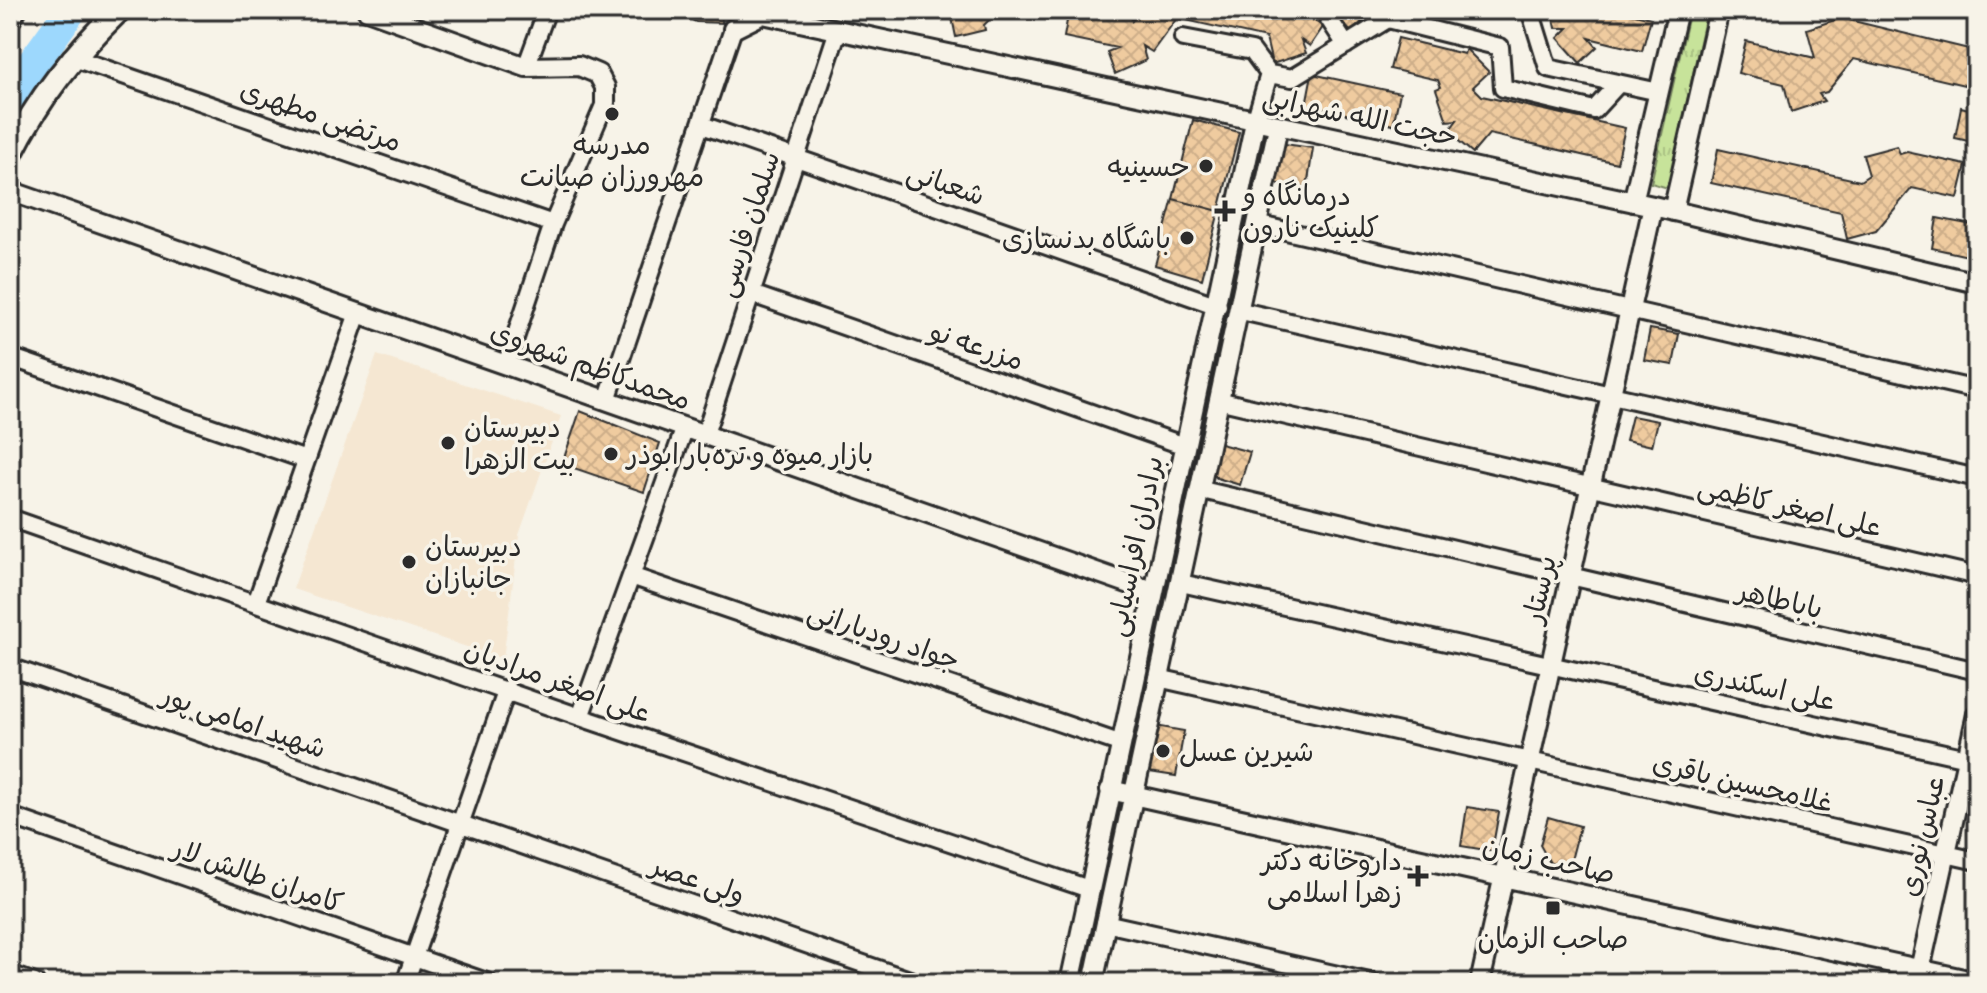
<svg xmlns="http://www.w3.org/2000/svg" width="1987" height="993" font-family="Dekko,'Playpen Sans Arabic',sans-serif">
<style>
.built{fill:#f5e7d2}
.grass{fill:url(#grass-tufts);stroke:#798762;stroke-width:2}
.lines{fill:none;stroke-linecap:round;stroke-linejoin:round}
.river{stroke:#9dd8fd;stroke-width:32}
.building{fill:url(#building-cross-hatch);stroke:#2b2b2b;stroke-width:2}
.minor-casing{stroke:#2b2b2b;stroke-width:22}
.tertiary-casing{stroke:#2b2b2b;stroke-width:24}
.secondary-casing{stroke:#2b2b2b;stroke-width:28}
.minor{stroke:#f7f3e8;stroke-width:16}
.tertiary{stroke:#f7f3e8;stroke-width:18}
.secondary{stroke:#f7f3e8;stroke-width:22}
.poi-dot{fill:#2b2b2b;stroke:#f7f3e8;stroke-width:3}
.labels{text-anchor:middle;stroke-width:7;stroke-linejoin:round;paint-order:stroke}
.street-label{font-size:28px;fill:#2b2b2b;stroke:#f7f3e8}
.poi-label{font-size:28px;fill:#2b2b2b;stroke:#f7f3e8;text-anchor:start}
</style>
<defs>
<pattern id="grass-tufts" width="24" height="20" patternUnits="userSpaceOnUse" patternTransform="scale(2)"><rect width="24" height="20" fill="#c7e39a"/><path d="M3 7l-1-3M5 7V3M7 7l1-3M15 17l-1-3M17 17v-4M19 17l1-3" fill="none" stroke="#abc385"/></pattern>
<pattern id="building-cross-hatch" width="8" height="8" patternUnits="userSpaceOnUse" patternTransform="scale(2)"><rect width="8" height="8" fill="#efcb9f"/><path d="M0 0l8 8M0 8l8-8" fill="none" stroke="#cdae89"/></pattern>
</defs>
<rect width="100%" height="100%" fill="#f7f3e8"/>
<filter id="ink" filterUnits="userSpaceOnUse"><feTurbulence type="fractalNoise" baseFrequency=".0125" numOctaves="2"/><feDisplacementMap in="SourceGraphic" scale="16" xChannelSelector="R" yChannelSelector="G"/><feConvolveMatrix kernelMatrix="1 2 1 2 8 2 1 2 1" color-interpolation-filters="sRGB"/></filter>
<g filter="url(#ink)">
<path class="built" d="M377 355 561 416 519 535 503 659 293 589Z"/>
<path class="grass" d="M1690 10H1707L1668 188 1651 183Z"/>
<g class="lines">
<path class="river" d="M10 108 33 63 71 10"/>
</g>
<path class="building" d="M684 10H717L723 23 696 22 692 20 694 16Z
M936 10H999L984 25 985 30 956 37 951 13Z
M1069 10H1104L1131 15 1132 21 1141 10H1300L1323 27 1310 46 1301 40 1306 53 1272 64 1266 38 1177 18 1152 52 1142 46 1146 60 1115 74 1107 52 1117 48 1064 37Z
M1332 10H1363L1368 16 1351 32Z
M1552 10H1618L1651 18 1642 51 1589 38 1597 47 1580 63 1558 38 1568 28H1556Z
M1841 18 1977 51V88L1854 59 1827 92 1819 94 1824 101 1791 112 1784 84 1738 73 1746 41 1815 58 1807 29Z
M1398 38 1464 54 1466 49 1489 72 1473 87 1482 96 1625 128 1617 163 1489 134 1473 153 1448 132 1457 120 1447 121 1436 89 1441 87 1438 80 1390 69Z
M1312 74 1400 93 1393 125 1306 105Z
M1961 107 1977 111V143L1955 138Z
M1193 120 1239 132 1219 211 1173 199Z
M1278 143 1313 148 1307 188 1273 183Z
M1897 146 1900 154 1907 152 1966 165 1958 198 1912 188 1876 231 1847 239 1841 212 1711 183 1718 149 1860 181 1869 175 1863 155Z
M1173 199 1219 211 1202 279 1155 265Z
M1937 218 1977 226V258L1932 248Z
M1650 329 1679 334 1673 365 1644 360Z
M580 411 660 443 644 492 562 464Z
M1632 416 1658 421 1652 446 1626 440Z
M1217 443 1250 452 1240 485 1217 478 1209 470Z
M1150 725 1184 731 1176 776 1142 771Z
M1467 807 1499 812 1492 851 1461 846Z
M1548 817 1580 826 1569 868 1550 863 1540 845Z"/>
<g class="lines">
<g class="minor-casing">
<path id="minor" d="M1323 10 1346 45
M1530 10 1548 68 1659 92
M1183 38 1252 51 1269 74 1292 78 1388 19 1500 47 1503 88 1594 110 1618 84
M71 57 553 224
M526 67 547 10
M1255 122 1269 74
M702 125 1218 306
M1260 225 1977 390
M752 294 1185 446
M1241 311 1977 478
M10 357 306 460
M506 365 553 224 605 103
M607 400 733 29
M1222 401 1977 576
M705 434 838 30
M1202 490 1977 671
M10 518 580 717 1089 889
M631 576 1119 743
M1181 583 1967 758
M256 603 358 313
M10 667 918 983
M1158 678 1977 861
M580 717 684 430
M10 816 489 983
M1105 923 1374 983
M10 974 35 983
M405 983 507 689"/>
</g>
<g class="tertiary-casing">
<path id="tertiary" d="M367 10 526 67 579 66 598 74 605 87V103
M733 29 763 14 1653 206 1977 283
M10 191 1153 592
M1633 202 1678 10
M1673 211 1719 10
M1110 790 1977 982
M1070 983 1255 122
M1093 983 1278 127
M1480 983 1653 206
M1917 983 1977 714"/>
</g>
<g class="secondary-casing">
<path id="secondary" d="M10 17 14 10
M10 155C38 98 74 54 119 10"/>
</g>
<use href="#minor" class="minor"/>
<use href="#tertiary" class="tertiary"/>
<use href="#secondary" class="secondary"/>
</g>
</g>
<g class="poi-dot">
<circle cx="612" cy="114" r="8"/>
<circle cx="1206" cy="166" r="8"/>
<path d="M1221 199h8v8h8v8h-8v8h-8v-8h-8v-8h8z"/>
<circle cx="1187" cy="238" r="8"/>
<circle cx="448" cy="443" r="8"/>
<circle cx="611" cy="454" r="8"/>
<circle cx="409" cy="562" r="8"/>
<circle cx="1163" cy="751" r="8"/>
<path d="M1414 864h8v8h8v8h-8v8h-8v-8h-8v-8h8z"/>
<rect x="1545" y="900" width="16" height="16" rx="4"/>
</g>
<g class="labels">
<g class="street-label">
<text transform="translate(321 115) rotate(19)" y="10">مرتضی مطهری</text>
<text transform="translate(1360 116) rotate(12)" y="10">حجت الله شهرابی</text>
<text transform="translate(946 183) rotate(19)" y="10">شعبانی</text>
<text transform="translate(747 224) rotate(-72)" y="10">سلمان فارسی</text>
<text transform="translate(977 345) rotate(19)" y="10">مزرعه نو</text>
<text transform="translate(591 365) rotate(20)" y="10">محمدکاظم شهروی</text>
<text transform="translate(1790 506) rotate(13)" y="10">علی اصغر کاظمی</text>
<text transform="translate(1134 546) rotate(-78)" y="10">برادران افراسیابی</text>
<text transform="translate(1539 589) rotate(-77)" y="10">پرستار</text>
<text transform="translate(1780 599) rotate(13)" y="10">باباطاهر</text>
<text transform="translate(884 635) rotate(19)" y="10">جواد رودبارانی</text>
<text transform="translate(558 680) rotate(20)" y="10">علی اصغر مرادیان</text>
<text transform="translate(1765 686) rotate(12)" y="10">علی اسکندری</text>
<text transform="translate(244 721) rotate(19)" y="10">شهید امامی پور</text>
<text transform="translate(1743 782) rotate(13)" y="10">غلامحسین باقری</text>
<text transform="translate(1921 836) rotate(-77)" y="10">عباس نوری</text>
<text transform="translate(1549 859) rotate(13)" y="10">صاحب زمان</text>
<text transform="translate(258 875) rotate(19)" y="10">کامران طالش لار</text>
<text transform="translate(698 879) rotate(19)" y="10">ولی عصر</text>
</g>
<g class="poi-label">
<text x="612" y="154" text-anchor="middle">مدرسه<tspan x="612" dy="32">مهرورزان صیانت</tspan></text>
<text x="1190" y="176" text-anchor="end">حسینیه</text>
<text x="1243" y="205">درمانگاه و<tspan x="1243" dy="32">کلینیک نارون</tspan></text>
<text x="1171" y="248" text-anchor="end">باشگاه بدنسازی</text>
<text x="464" y="437">دبیرستان<tspan x="464" dy="32">بیت الزهرا</tspan></text>
<text x="627" y="464">بازار میوه و تره‌بار ابوذر</text>
<text x="425" y="556">دبیرستان<tspan x="425" dy="32">جانبازان</tspan></text>
<text x="1179" y="761">شیرین عسل</text>
<text x="1402" y="870" text-anchor="end">داروخانه دکتر<tspan x="1402" dy="32">زهرا اسلامی</tspan></text>
<text x="1553" y="948" text-anchor="middle">صاحب الزمان</text>
</g>
</g>
<rect width="1987" height="993" fill="none" stroke="#f7f3e8" stroke-width="40"/>
<rect x="20" y="20" width="1947" height="953" fill="none" stroke="#2b2b2b" stroke-width="3" filter="url(#ink)"/>
</svg>
